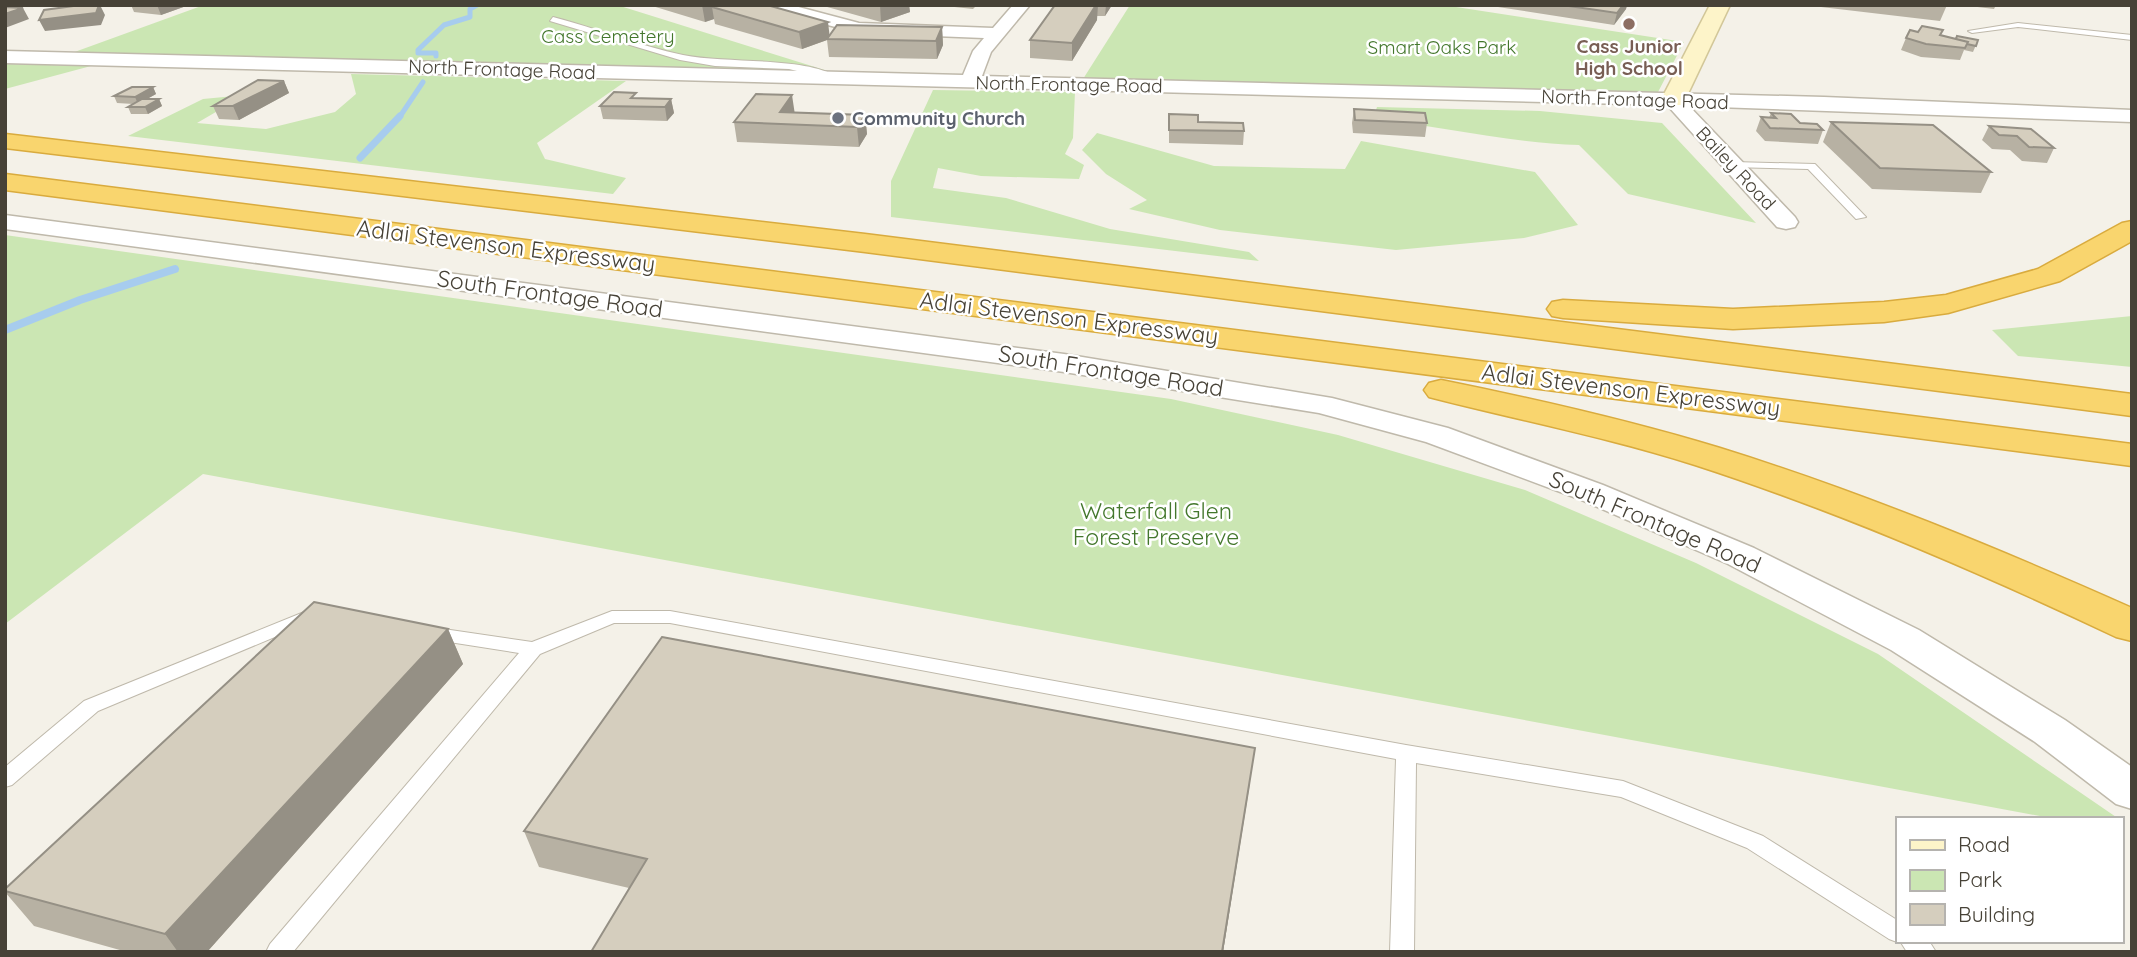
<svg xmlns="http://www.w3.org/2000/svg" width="2137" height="957" font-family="Quicksand,sans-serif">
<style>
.green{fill:#cbe6b3}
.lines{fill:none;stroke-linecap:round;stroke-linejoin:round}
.stream-far2{stroke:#a7ccee;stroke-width:5}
.stream-far1{stroke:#a7ccee;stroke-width:7}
.stream{stroke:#a7ccee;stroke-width:8}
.lane-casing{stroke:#bfb9ab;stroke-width:2}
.street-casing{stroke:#bfb9ab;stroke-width:3}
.secondary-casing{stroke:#d2c799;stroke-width:3}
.highway-casing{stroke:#d9ab3e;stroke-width:3}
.lane{fill:#fff;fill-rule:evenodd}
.street{fill:#fff;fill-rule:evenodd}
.secondary{fill:#fdf4c9;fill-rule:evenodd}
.highway{fill:#f9d56e;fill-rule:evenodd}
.wall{fill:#b7b1a3}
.shaded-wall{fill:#959085}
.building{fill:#d5cebe;stroke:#959085;stroke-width:2}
.education-dot{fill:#8d6e63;stroke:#fff;stroke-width:2.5}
.worship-dot{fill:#6b7280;stroke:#fff;stroke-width:2.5}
.labels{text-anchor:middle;stroke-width:5;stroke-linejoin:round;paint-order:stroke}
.far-park-label{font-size:19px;fill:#43772c;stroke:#fff}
.far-education-label{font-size:19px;font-weight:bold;fill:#785e54;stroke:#fff}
.far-street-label{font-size:19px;fill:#474237;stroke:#fff}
.far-worship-label{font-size:19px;font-weight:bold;fill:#5b616d;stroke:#fff;text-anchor:start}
.street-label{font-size:23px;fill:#474237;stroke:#fff}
.park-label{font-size:23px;fill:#43772c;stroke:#fff}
</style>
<rect width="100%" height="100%" fill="#f4f1e8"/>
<path class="green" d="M204 5H617L831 72 69 54Z
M1130 5H1443L1684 42 1657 94 1083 79Z
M5 64 91 66 5 89Z
M351 74 626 81 537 143 545 159 626 178 613 194 128 136 203 99 245 95 197 123 266 129 335 112 356 94Z
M933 90 1075 92 1073 138 1065 154 1084 165 1079 179 981 176 938 168 933 188 1006 198 1110 229 1249 252 1259 261 891 217V181Z
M1377 107 1540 111 1662 123 1756 223 1628 194 1579 145C1509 143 1442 126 1373 119Z
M1097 133 1214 166 1345 169 1361 141 1535 172 1578 225 1524 238 1396 250 1220 230 1129 209 1147 200 1106 174 1082 150Z
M5 235 1171 399 1338 435 1525 490 1696 563 1878 654 2119 819H2056L203 474 5 624Z
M2132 316V367L2018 356 1992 330Z"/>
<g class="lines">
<path class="stream-far2" d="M436 56V53H418V50L444 25 470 17V9L477 5
M399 118 423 82"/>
<path class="stream-far1" d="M360 158 400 116"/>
<path class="stream" d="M5 330 80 300 175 269"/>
<g class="lane-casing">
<path id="lane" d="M553 17C596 28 639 46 683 55 726 64 803 56 838 77L833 80 789 69 715 66 680 60 550 21Z
M2018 23 2132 35V40L2018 27 1972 33 1968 31Z
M1733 162 1815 164 1866 217 1856 219 1808 169 1729 167V163Z
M314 608 320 610 323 614 320 618 98 711 12 785 5 787V767L84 701Z
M612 611H670L1406 745 1623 781 1763 836 1897 920V941H1900L1897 942 1889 939 1747 848 1621 797 1416 763 1414 952H1390L1396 759 670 623H614L540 654 293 952H266L270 944 519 653 430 639 424 638 421 633 424 628 430 627 532 642Z
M1900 941H1929L1936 952H1907Z"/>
</g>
<g class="street-casing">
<path id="street" d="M763 5H791L859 23 993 28 1013 5H1030L991 52 982 76 1824 97 2132 110V122L1689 106 1795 217 1798 222 1795 227 1786 229 1777 227 1667 105 5 63V51L963 75 973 51 984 38 859 33 765 9Z
M5 215 1064 354 1332 398 1448 428 1603 485 1754 548 1919 630 2065 720 2132 767V809L2116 804 2035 742 1891 650 1728 564 1579 499 1426 442 1319 413 1064 372 5 229Z"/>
</g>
<g class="secondary-casing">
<path id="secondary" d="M1710 5H1730L1685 100 1681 105H1665L1661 100Z"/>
</g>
<g class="highway-casing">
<path id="highway" d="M5 134 865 234 2132 394V416L865 252 5 148Z
M5 174 2132 444V466L5 190Z
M2132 221V241L2060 281 1948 313 1884 322 1733 329 1563 318 1552 316 1547 309 1552 302 1563 300 1733 309 1884 302 1946 295 2038 269 2122 223Z
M1441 380C1535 399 1628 420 1720 448 1861 492 1997 548 2132 608V641L2116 637C1979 572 1840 512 1695 465 1607 437 1518 420 1429 397L1424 390 1429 383Z"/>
</g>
<use href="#lane" class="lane"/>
<use href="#street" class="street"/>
<use href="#secondary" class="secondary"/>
<use href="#highway" class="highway"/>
</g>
<path class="wall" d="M131 5H189L161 15 134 12Z
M649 5H767L830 35 942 27 943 45 937 59 829 57 827 40 802 49 715 24 714 19 705 22Z
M820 5H909L910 12 881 22Z
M936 5H977L973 9Z
M1055 5H1112L1105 16H1097V20L1072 61 1030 58V40Z
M1498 5H1627L1626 9 1614 25 1498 7Z
M1821 5H1947L1940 21 1821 7Z
M1961 5H1996L1994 9Z
M1918 32 1956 39 1978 40 1973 52 1964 50 1960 60 1921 57 1901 50 1906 38Z
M284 81 289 93 239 120 219 119 213 106Z
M153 87 156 94 147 99H159L162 106 148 114H131L128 107 133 104 117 103 114 96Z
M638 99H671L674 113 667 121 603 119 600 106Z
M1354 109 1427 123 1425 137 1353 133 1352 123Z
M794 112 865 115 867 134 859 147 737 142 734 122Z
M1771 113 1823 130 1818 144 1765 141 1756 131 1761 117 1769 118Z
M1169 114 1198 122 1244 131 1243 145 1169 143Z
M1831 122 1991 172 1981 193 1872 189 1823 142Z
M1989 126 2054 148 2047 163 2022 161 2010 150 1992 149 1982 140Z
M448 629 463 664 207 952H127L34 926 5 892V889Z
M1250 783 1223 952H591L629 888 539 867 524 831Z"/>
<path class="shaded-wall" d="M99 5H100L105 15 101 25 45 31 39 20Z
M157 5H189L161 15Z
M702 5H735L712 7 714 19 705 22Z
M880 5H909L910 12 881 22Z
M1096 5H1098L1097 20 1072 61V43Z
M1106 5H1112L1105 16Z
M1623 5H1627L1626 9 1614 25 1617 13Z
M23 8 29 19 5 28V14Z
M828 22 830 39H827V40L802 49 799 32Z
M942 27 943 45 937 59 936 41Z
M284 81 289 93 239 120 233 106Z
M153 87 156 94 138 104 135 97Z
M792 95 795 115 780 112Z
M159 99 162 106 148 114 145 107Z
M671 99 674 113 667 121 665 107Z
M865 115 867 134 859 147 857 127Z
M448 629 463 664 207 952H178L165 934Z
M1255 748 1223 952H1222Z"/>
<path class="building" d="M81 5H99L96 13 39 20 44 10Z
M719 5H767L828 22 799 32 712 7Z
M1055 5H1096L1072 43 1030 40Z
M1562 5H1623L1617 13Z
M5 7 23 8 5 14Z
M837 25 942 27 936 41 827 39Z
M1922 26 1943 30 1940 35 1968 42 1965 48 1926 44 1906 38 1910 30 1918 32Z
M1957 36 1978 40 1976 46 1967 44 1968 42 1956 39Z
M258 80 284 81 233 106H213Z
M132 87H153L135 97 114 96Z
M614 92 636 93 631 98 671 99 665 107 600 106Z
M756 94 792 95 780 112 865 115 857 127 734 122Z
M142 99H159L145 107H128Z
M1354 109 1425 113 1427 123 1355 120Z
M1771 113 1791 114 1800 123 1817 124 1823 130 1770 128 1761 117 1776 118Z
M1169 114 1198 115V122L1243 123 1244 131 1169 130Z
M1831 122 1933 125 1991 172 1880 168Z
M1989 126 2031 129 2054 148 2029 147 2017 136 1999 135Z
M314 602 448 629 165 934 5 891V889Z
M662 637 1255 748 1222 952H591L647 859 524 831Z"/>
<circle class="education-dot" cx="1629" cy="24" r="7"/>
<circle class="worship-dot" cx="838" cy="118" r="7"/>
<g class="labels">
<g class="far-park-label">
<text x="608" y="43">Cass Cemetery</text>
<text x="1442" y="54">Smart Oaks Park</text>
</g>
<g class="far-education-label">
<text x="1629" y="53">Cass Junior<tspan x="1629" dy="22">High School</tspan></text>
</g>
<g class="far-street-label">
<text transform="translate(502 69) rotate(2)" y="7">North Frontage Road</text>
<text transform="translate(1069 84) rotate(1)" y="7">North Frontage Road</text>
<text transform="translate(1635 99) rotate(2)" y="7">North Frontage Road</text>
<text transform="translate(1736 168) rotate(47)" y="7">Bailey Road</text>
</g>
<g class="far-worship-label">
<text x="852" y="125">Community Church</text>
</g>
<g class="street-label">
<text transform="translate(506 246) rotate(7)" y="8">Adlai Stevenson Expressway</text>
<text transform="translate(550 294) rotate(8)" y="8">South Frontage Road</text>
<text transform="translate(1069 318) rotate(7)" y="8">Adlai Stevenson Expressway</text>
<text transform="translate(1111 371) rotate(9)" y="8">South Frontage Road</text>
<text transform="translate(1631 390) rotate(7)" y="8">Adlai Stevenson Expressway</text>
<text transform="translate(1655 522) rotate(23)" y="8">South Frontage Road</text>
</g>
<g class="park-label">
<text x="1156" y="519">Waterfall Glen<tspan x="1156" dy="26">Forest Preserve</tspan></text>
</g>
</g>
<rect width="2137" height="957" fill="none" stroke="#474237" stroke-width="14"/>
<rect x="1896" y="817" width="228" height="126" fill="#ffffff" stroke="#b5b3af" stroke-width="2"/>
<rect x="1910" y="840" width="35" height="10" fill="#fdf4c9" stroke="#b5b3af" stroke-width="2"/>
<text x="1958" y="852" font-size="21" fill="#474237">Road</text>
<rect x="1910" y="870" width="35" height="21" fill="#cbe6b3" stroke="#b5b3af" stroke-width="2"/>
<text x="1958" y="887" font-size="21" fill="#474237">Park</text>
<rect x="1910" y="904" width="35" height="21" fill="#d5cebe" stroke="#b5b3af" stroke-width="2"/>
<text x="1958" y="922" font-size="21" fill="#474237">Building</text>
</svg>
